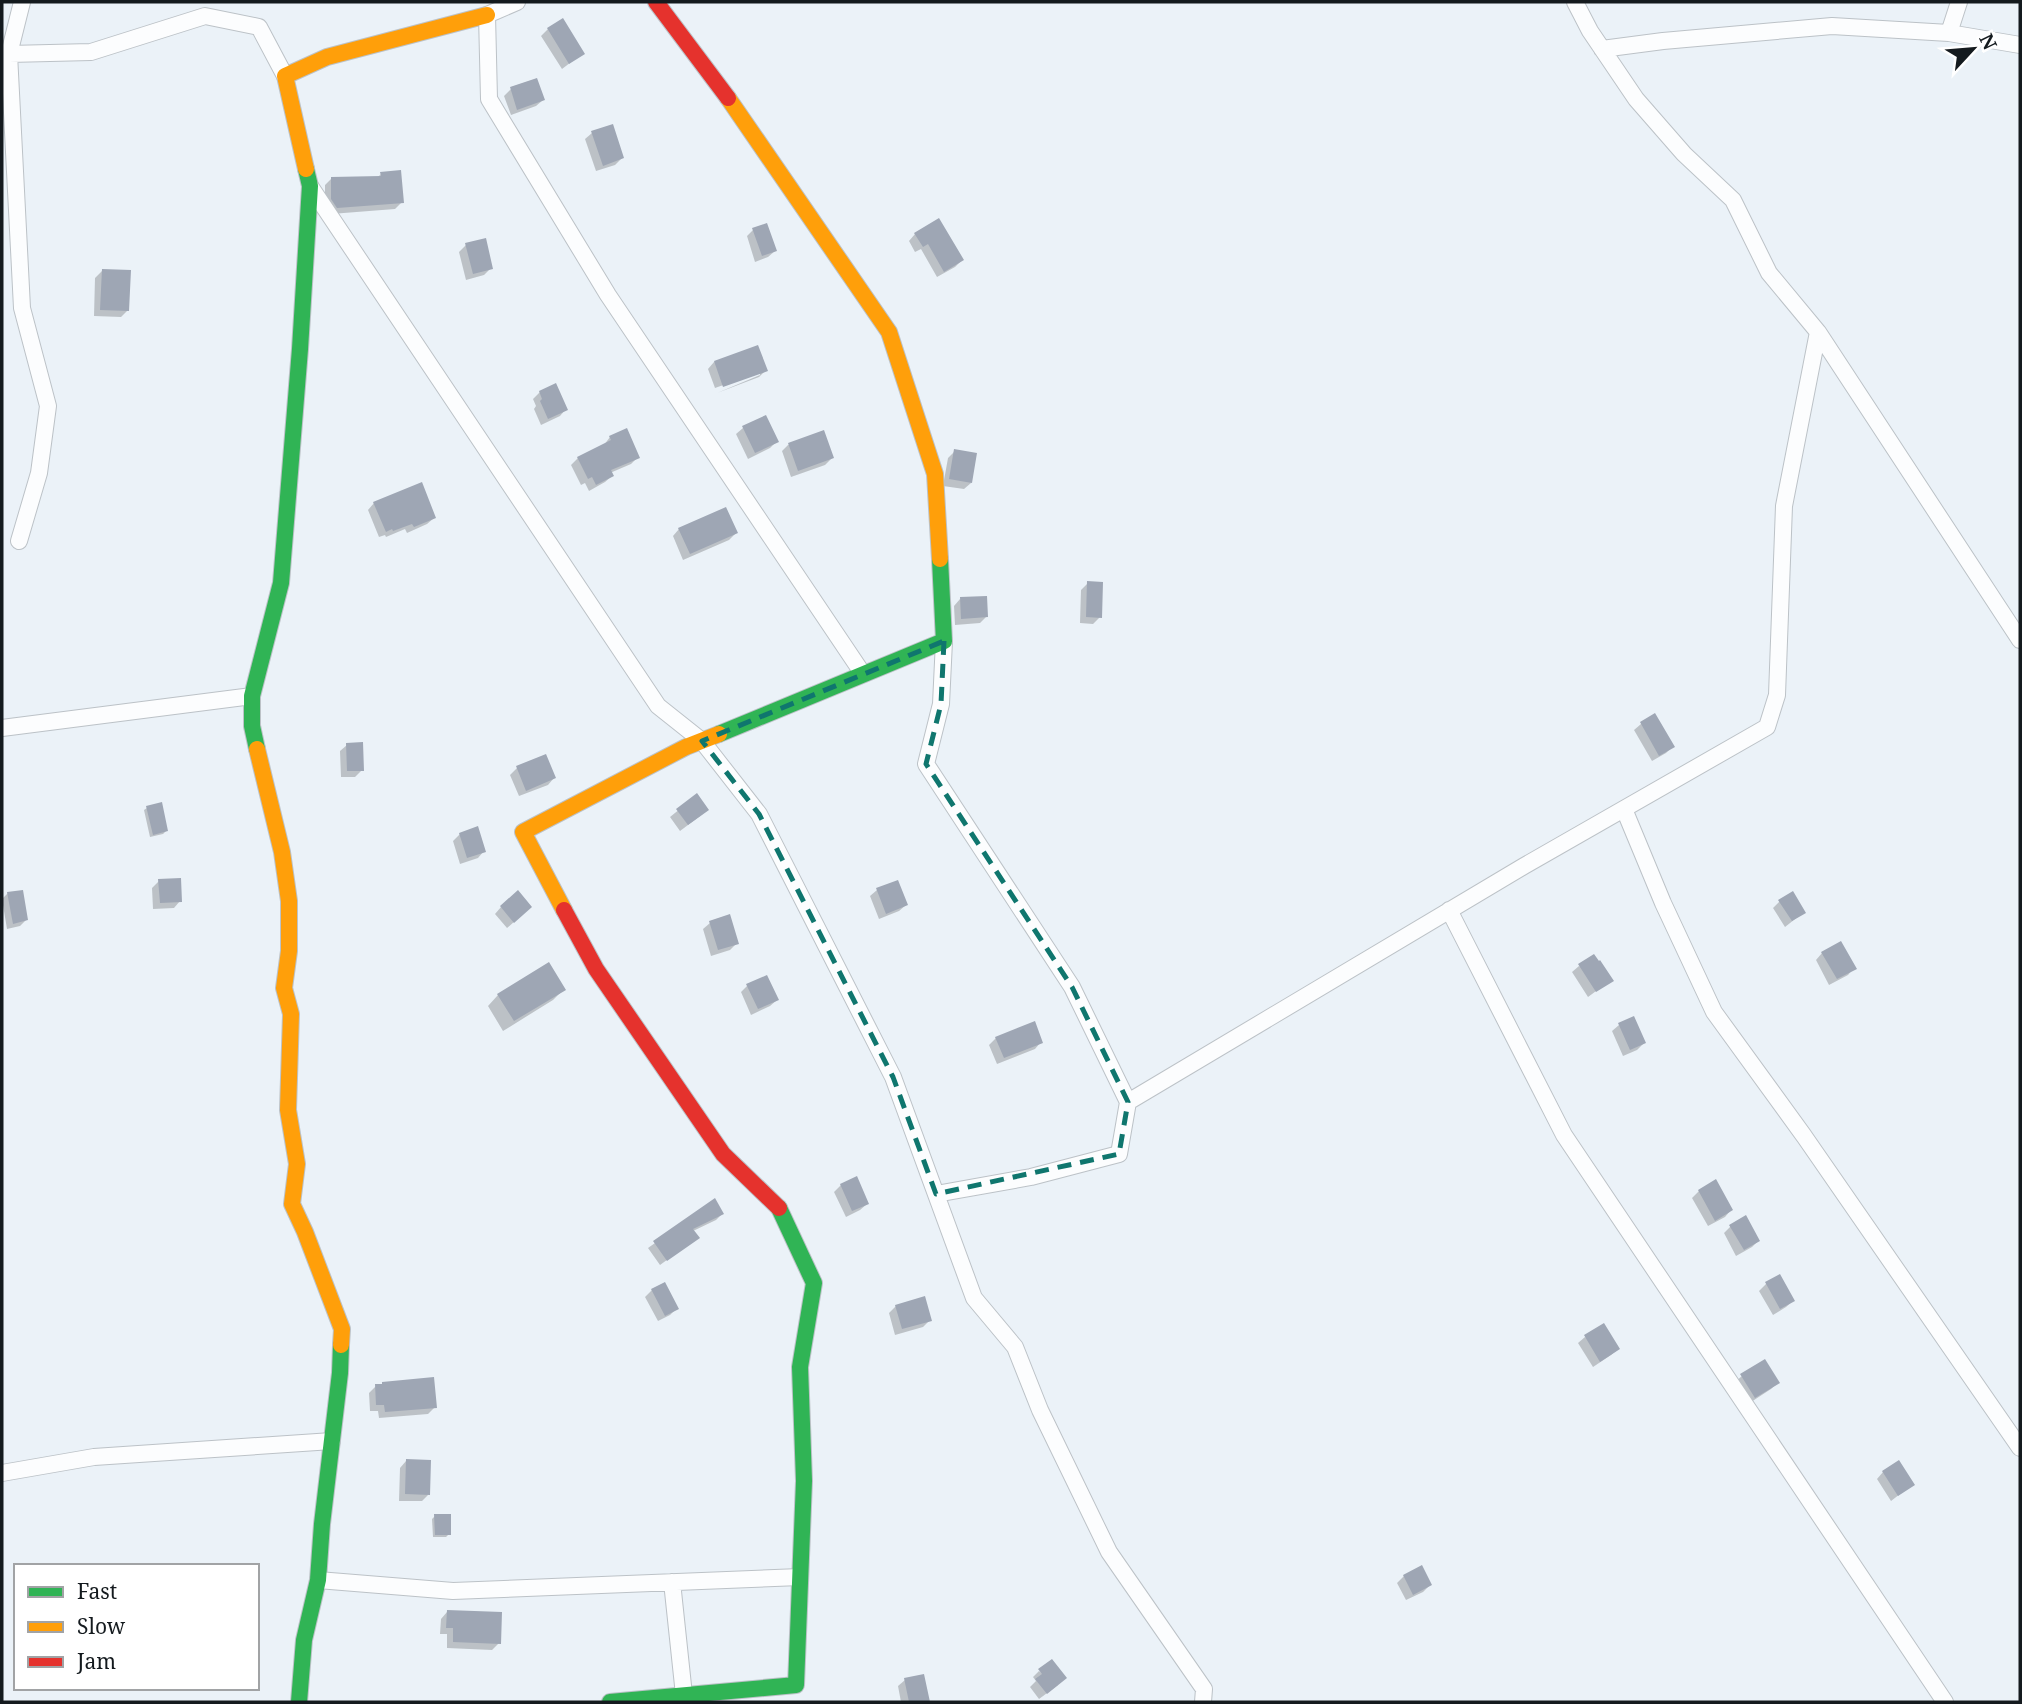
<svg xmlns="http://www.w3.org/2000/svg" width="2022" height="1704" font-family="'Noto Serif',serif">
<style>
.shadow{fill:#0003}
.building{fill:#9ea6b4}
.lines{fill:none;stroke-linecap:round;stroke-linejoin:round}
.street-casing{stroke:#bcc2c7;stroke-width:18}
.fast-casing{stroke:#bcc2c7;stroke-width:18}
.slow-casing{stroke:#bcc2c7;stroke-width:18}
.jam-casing{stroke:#bcc2c7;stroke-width:18}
.street{stroke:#fcfdfe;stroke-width:16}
.fast{stroke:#30b455;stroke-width:16}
.slow{stroke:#ff9f0a;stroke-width:16}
.jam{stroke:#e5322d;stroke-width:16}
.marked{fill:none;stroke:#0f766e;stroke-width:5;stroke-dasharray:14 9;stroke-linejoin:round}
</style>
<rect width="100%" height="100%" fill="#ebf2f8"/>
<path class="shadow" d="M548 29 583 53 562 69 541 36Z
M536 80 543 100 536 106 511 115 504 96 511 89Z
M592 133 622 158 615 165 596 171 585 139Z
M381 174 402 202 395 209 331 214 325 206V185L331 179 377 178Z
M753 230 775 251 768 257 755 262 747 236Z
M915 234 962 260 955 267 937 277 921 249 915 252 909 241Z
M466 245 491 268 484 275 466 280 459 252Z
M102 271 128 310 121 317 94 316 95 278Z
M714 362 766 370 759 377 717 393 760 375V372L715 388 708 369Z
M540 392 566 409 560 416 541 425 534 409 536 406 533 399Z
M765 417 777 441 770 448 748 459 736 434 743 428Z
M822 432 832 458 825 465 791 477 782 451 788 445Z
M610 437 638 457 631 464 610 473 612 476 605 482 589 491 585 483 581 485 571 465 578 458 604 445Z
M955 451 971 483 964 489 943 486 948 458Z
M374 503 434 518 427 524 407 533 405 529 386 537 385 535 379 537 368 510Z
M679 529 736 533 729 540 683 560 673 536Z
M1088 583 1100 617 1093 624 1080 623 1081 590Z
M960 599 986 617 980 623 955 625 954 606Z
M1655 715 1673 746 1666 753 1652 761 1634 730 1641 724Z
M347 745 362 770 355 777H341L340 751Z
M545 756 554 778 548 785 519 796 510 775 517 768Z
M696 796 700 816 680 831 670 817Z
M147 808 166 831 163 834 150 837 144 810Z
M460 834 484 851 478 858 460 864 453 841Z
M159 881 180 901 174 908 153 909 152 888Z
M877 890 906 905 899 911 879 919 870 896Z
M8 893 26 920 20 926 7 929 2 899Z
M1780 901 1804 912 1785 927 1773 908Z
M501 907 523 914 507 928 495 914Z
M710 923 737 943 730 950 711 956 703 929Z
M1822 953 1854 968 1848 975 1829 985 1816 960Z
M1579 966 1611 980 1588 997 1572 972Z
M747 986 777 1000 770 1006 751 1015 741 992Z
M563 990 553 1000 503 1031 488 1006 498 995Z
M1619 1025 1644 1043 1637 1050 1623 1056 1612 1031Z
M996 1038 1041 1042 1035 1049 997 1064 989 1045Z
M1715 1182 1731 1210 1725 1217 1708 1226 1692 1198 1699 1191Z
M841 1185 867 1204 860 1210 846 1217 834 1192Z
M715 1200 722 1214 716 1220 693 1231 697 1238 660 1265 648 1248Z
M1731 1226 1758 1241 1752 1247 1736 1256 1724 1233Z
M1779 1276 1793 1301 1786 1307 1773 1315 1759 1291 1766 1284Z
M652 1290 677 1308 670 1315 658 1321 645 1297Z
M896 1306 930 1320 923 1327 895 1335 889 1313Z
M1585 1337 1618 1349 1611 1355 1593 1367 1578 1343Z
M1742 1376 1777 1383 1771 1389 1748 1404 1735 1382Z
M376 1386 435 1407 428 1414 379 1418 378 1411H370L369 1393Z
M406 1461 428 1495 422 1501H399L400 1468Z
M1883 1472 1913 1484 1891 1501 1877 1479Z
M435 1516 449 1534 446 1537H433L432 1519Z
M1404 1576 1430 1585 1423 1592 1406 1600 1397 1583Z
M447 1612 499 1643 492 1650 447 1648V1634H440L441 1619Z
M1039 1671 1058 1685 1039 1699 1030 1687 1036 1681 1033 1677Z
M923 1676 928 1702H901L898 1686 905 1680Z"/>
<path class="building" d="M563 18 585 54 569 64 547 28Z
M537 78 545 100 517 110 510 87Z
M613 124 624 158 603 166 591 131Z
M401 170 404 203 337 208 331 199V177L381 176 380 172Z
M939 218 964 260 944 272 928 244 923 247 914 233Z
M767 223 777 251 762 256 752 228Z
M486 238 493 269 473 274 465 243Z
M102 269 131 270 129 311 100 310Z
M758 345 768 371 723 387 714 361Z
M556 383 568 410 548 419 540 401 542 399 539 391Z
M766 415 779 442 755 453 742 426Z
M627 428 640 458 611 470 614 476 596 485 592 477 588 479 577 457 611 440 609 436Z
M824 430 834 458 798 471 788 443Z
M954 449 977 453 972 483 949 479Z
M422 482 436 518 414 527 412 524 393 531 392 529 386 532 373 502Z
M726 507 738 533 690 554 678 528Z
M1087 581 1103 582 1102 618 1086 617Z
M987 596 988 617 961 619 960 597Z
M1655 713 1675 747 1659 756 1640 722Z
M363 742 364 771H347L346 743Z
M546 754 556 778 526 791 516 766Z
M697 793 709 810 688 825 676 809Z
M162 802 168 831 153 835 146 806Z
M478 826 486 852 467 858 459 833Z
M181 878 182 902 160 903 158 879Z
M898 880 908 905 886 914 876 888Z
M23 890 28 920 13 924 7 892Z
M518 890 532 907 514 923 500 906Z
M1793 891 1806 913 1792 921 1778 900Z
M730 914 739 944 718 950 709 921Z
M1841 941 1857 969 1837 979 1821 952Z
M1594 954 1599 961 1600 960 1614 981 1596 992 1578 964Z
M549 962 566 990 514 1021 497 994Z
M767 975 779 1000 758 1009 746 984Z
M1634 1016 1646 1043 1630 1050 1618 1023Z
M1035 1021 1043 1043 1004 1058 995 1037Z
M857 1176 869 1204 852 1211 840 1184Z
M1716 1179 1733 1210 1715 1221 1698 1190Z
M715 1198 724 1214 693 1229 700 1238 667 1261 653 1241Z
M1746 1215 1760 1241 1744 1250 1729 1225Z
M1780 1274 1795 1301 1780 1309 1765 1282Z
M665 1282 679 1309 665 1316 651 1289Z
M925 1296 932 1321 902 1329 895 1305Z
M1604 1323 1620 1349 1600 1362 1584 1335Z
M1765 1359 1780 1383 1755 1398 1740 1374Z
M434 1377 437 1408 385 1412 384 1405H376L375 1384H382V1382Z
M406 1459 431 1460 430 1495 405 1494Z
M1899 1460 1915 1485 1898 1496 1882 1471Z
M434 1514H451V1535H435Z
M1422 1565 1432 1585 1413 1595 1403 1575Z
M447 1610 502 1612 501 1644 453 1642V1628H446Z
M1052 1659 1067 1678 1047 1694 1035 1679 1042 1674 1038 1669Z
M924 1674 930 1702H909L904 1678Z"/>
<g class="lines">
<g class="street-casing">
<path id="street" d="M22 2 9 54 91 52 205 16 259 27 285 76
M517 2 487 15 489 99 608 295 863 674
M1575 2 1590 31 1636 99 1684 154 1733 200 1769 273 1818 332 2020 640
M1949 33 1959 2
M1602 49 1663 41 1832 26 1949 33 2020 45
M9 54 22 308 48 406 39 473 19 541
M310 186 658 706 702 741 759 814 893 1077 974 1298 1015 1347 1040 1410 1109 1552 1204 1689 1203 1702
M944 641 941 704 926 764 1072 987 1128 1102 1524 866 1767 727 1777 695 1784 506 1818 332
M2 728 252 696
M1624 809 1663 903 1714 1012 1804 1136 2020 1448
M1449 910 1564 1135 1945 1702
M936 1194 1031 1177 1119 1154 1128 1102
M2 1473 94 1457 332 1441
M318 1580 453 1591 800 1577
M672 1582 684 1695 693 1700"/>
</g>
<g class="fast-casing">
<path id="fast" d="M719 734 944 641 940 559
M257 749 252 726V696L281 583 300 349 310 186 306 169
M299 1702 304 1640 318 1580 322 1524 340 1373 341 1345
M610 1702 796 1685 804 1481 800 1367 814 1283 779 1208"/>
</g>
<g class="slow-casing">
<path id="slow" d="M728 98 889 332 935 474 940 559
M306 169 285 76 327 57 487 15
M257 749 282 852 289 901V951L284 988 291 1014 288 1110 297 1164 292 1204 305 1232 342 1329 341 1345
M564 910 523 832 686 747 719 734"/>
</g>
<g class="jam-casing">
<path id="jam" d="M656 2 728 98
M564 910 596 969 723 1154 779 1208"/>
</g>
<use href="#street" class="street"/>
<use href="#fast" class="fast"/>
<use href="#slow" class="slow"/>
<use href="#jam" class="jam"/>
</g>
<path class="marked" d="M944 641 941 704 926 764 1072 987 1128 1102 1119 1154 936 1194 893 1077 759 814 702 741Z"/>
<rect width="2022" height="1704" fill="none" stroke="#141a1e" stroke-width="7"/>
<rect x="14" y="1564" width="245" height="126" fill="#ffffff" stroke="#a1a3a5" stroke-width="2"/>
<rect x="28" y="1587" width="35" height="10" fill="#30b455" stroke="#a1a3a5" stroke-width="2"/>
<text x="77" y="1599" font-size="21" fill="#141a1e">Fast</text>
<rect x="28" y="1622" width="35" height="10" fill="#ff9f0a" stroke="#a1a3a5" stroke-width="2"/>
<text x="77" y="1634" font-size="21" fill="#141a1e">Slow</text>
<rect x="28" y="1657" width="35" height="10" fill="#e5322d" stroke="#a1a3a5" stroke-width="2"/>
<text x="77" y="1669" font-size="21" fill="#141a1e">Jam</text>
<g transform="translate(1973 49) rotate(64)" stroke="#ffffff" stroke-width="5" paint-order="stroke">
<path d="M0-5L12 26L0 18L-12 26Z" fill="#141a1e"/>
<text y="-10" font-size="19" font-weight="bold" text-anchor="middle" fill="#141a1e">N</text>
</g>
</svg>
